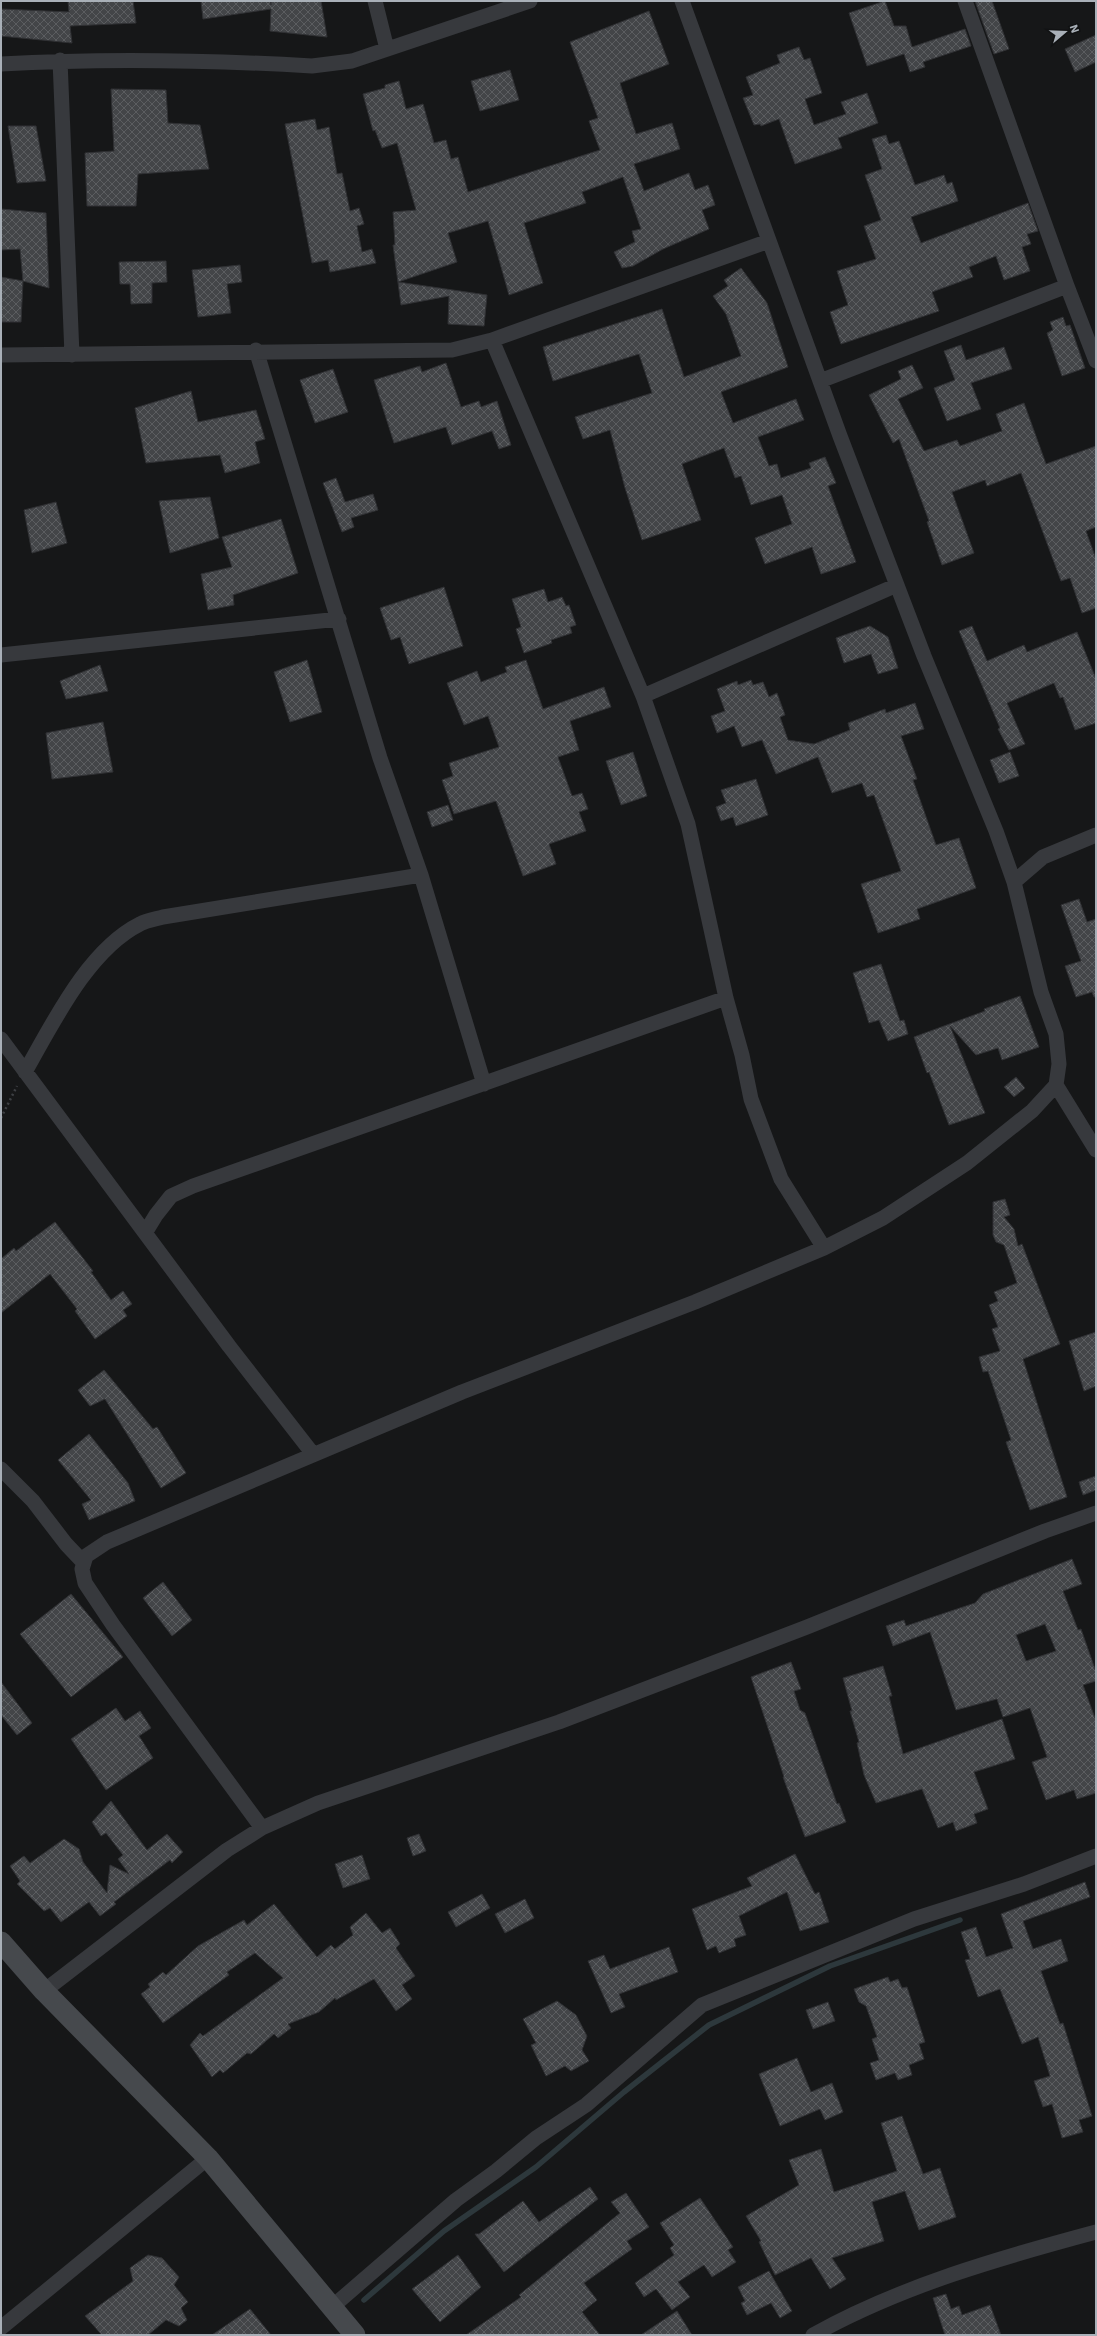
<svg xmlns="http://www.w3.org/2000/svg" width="1097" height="2336" font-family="'IBM Plex Sans',sans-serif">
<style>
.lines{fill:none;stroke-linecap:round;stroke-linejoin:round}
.stream{stroke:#2d383c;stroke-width:5.5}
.building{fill:url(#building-cross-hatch);stroke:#303134;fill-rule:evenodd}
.path{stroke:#3e4044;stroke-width:2.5;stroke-dasharray:2 3;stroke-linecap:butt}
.street{stroke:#37393d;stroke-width:15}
.secondary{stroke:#46494d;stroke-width:21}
</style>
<defs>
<pattern id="building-cross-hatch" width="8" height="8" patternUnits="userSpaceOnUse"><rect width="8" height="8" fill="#434548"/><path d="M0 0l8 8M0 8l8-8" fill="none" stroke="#5b5d60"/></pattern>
</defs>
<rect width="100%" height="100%" fill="#161718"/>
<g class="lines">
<path class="stream" d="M364 2300 444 2231 536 2167 624 2092 709 2025 830 1966 960 1920"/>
</g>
<path class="building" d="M68 1H133L136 23 70 26 72 43 1 36V9L69 12Z
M201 1H270L271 5V1H321L327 37 270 31 271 9 203 19Z
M885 1 894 26H906L912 47 965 29 971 46 923 62 925 67 910 72 904 54 867 66 849 13Z
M975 1H992L1009 49 994 54Z
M649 11 669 64 620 83 636 134 672 123 680 149 634 164 644 191 689 173 695 190 708 185 715 205 702 210 709 229 663 249 633 266 622 268 614 252 635 242 632 231 641 229 623 177 582 192 586 203 524 223 543 283 509 295 488 221 448 233 457 262 398 282 487 295 484 326 448 324 449 296 401 305 393 245H395L393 212 416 210 397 143 382 148 375 130 373 131 363 94 385 88V85L399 81 406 109 423 104 434 143 446 140 451 159 458 157 468 192 600 150 589 121 598 118 570 42Z
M1096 35V62L1075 72 1065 49Z
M799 47 804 60 810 58 822 93 805 99 814 125 846 114 841 102 867 93 878 123 838 138 842 148 795 164 779 119 761 126 760 124 754 125 743 98 753 95 746 77 780 63 777 55Z
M510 70 519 100 480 111 471 81Z
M111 89 166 90 168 123 200 125 209 169 138 174 136 206H87L85 153 114 151Z
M315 119 317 130 329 127 337 174 342 173 350 211 359 208 364 224 357 226 362 252 372 249 376 263 330 272 328 260 312 263 285 124Z
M8 126H36L46 181 17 183Z
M886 135 889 144 899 141 915 185 944 175 947 184 952 182 958 201 911 217 921 243 1028 203 1038 231 1027 234 1031 244 1022 247 1030 271 1004 280 996 256 969 267 973 277 932 292 939 311 841 344 830 312 848 305 837 271 876 259 864 226 881 220 865 175 882 169 872 139Z
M1 209 46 213 49 288 23 281 20 249 1 250Z
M166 261 167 282 152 283V303L131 304 130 284H120L119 262Z
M240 265 242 282 227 284 231 313 198 317 192 270Z
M741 268 767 303 788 367 721 392 733 423 796 399 804 420 758 437 769 466 777 464 781 478 811 468 809 463 825 457 836 483 828 486 856 562 821 574 812 547 765 564 755 538 792 524 782 495 751 505 741 476 735 478 724 448 682 464 701 520 642 540 625 488 610 430 583 439 575 417 652 393 639 354 553 381 543 347 662 309 684 377 741 356 726 314 713 296 728 286 724 280Z
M1 277 23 281 21 322H1Z
M1063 317 1066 326 1070 325 1085 368 1062 376 1047 333 1053 330 1050 322Z
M961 345 966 360 1004 347 1012 369 971 383 981 409 947 421 934 388 955 380 944 351Z
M446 363 461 407 479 401 481 407 497 401 511 445 499 449 492 431 452 445 446 427 394 443 374 380 420 366 422 372Z
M912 365 923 388 898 399 924 451 957 440 960 446 1002 431 996 414 1024 403 1046 464 1096 446V527L1086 531 1096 559V608L1082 613 1070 578 1061 581 1021 473 987 486 985 480 952 492 974 553 942 565 927 522 929 521 899 439 893 443 869 395 901 379 898 371Z
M333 369 348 412 315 423 300 380Z
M191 391 198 422 256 410 265 439 255 442 260 463 225 473 220 455 146 463 135 408Z
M336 478 345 502 373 494 378 510 351 518 354 527 342 532 323 483Z
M210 497 219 538 170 553 159 501Z
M56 502 67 543 32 553 24 510Z
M281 519 298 573 233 595 234 605 208 610 201 574 232 567 222 537Z
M444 587 463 646 409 664 400 637 391 640 380 608Z
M544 589 548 602 562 597 566 606 569 605 576 625 570 627 572 633 551 640 552 643 524 653 516 629 521 627 512 599Z
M870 626 888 637 898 668 878 674 871 654 844 663 836 638Z
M972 626 987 661 1024 645 1027 652 1077 632 1096 679V723L1075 730 1063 697 1060 698 1054 683 1007 703 1025 744 1009 750 998 729 1000 728 959 631Z
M307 660 322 712 290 722 274 672Z
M526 660 543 709 604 687 611 707 570 721 579 750 558 757 572 796 582 793 588 809 579 812 586 831 549 844 556 864 523 876 496 801 454 814 442 780 453 776 449 763 499 747 488 716 464 725 447 683 477 671 481 682 507 672 505 667Z
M100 665 108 691 66 699 60 681Z
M751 680 753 685 763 682 769 697 777 693 785 715 780 717 788 740 814 744 850 730 848 723 885 709 886 713 915 703 924 729 901 736 917 779 913 780 936 845 959 838 976 888 917 909 920 919 878 933 861 884 901 871 874 795 867 797 862 783 832 793 818 757 776 774 762 740 742 747 734 726 717 733 711 716 725 711 717 689 737 681 738 685Z
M103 722 113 772 52 779 46 733Z
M633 752 647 796 621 805 606 761Z
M1010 752 1019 776 999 783 990 760Z
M756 779 768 815 736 826 733 817 721 821 716 807 726 803 721 790Z
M448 805 453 820 432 827 427 812Z
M1079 899 1087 922 1096 919V997H1094L1092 992 1076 997 1065 966 1081 961 1061 905Z
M881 964 900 1021 904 1020 908 1034 888 1041 879 1020 869 1023 853 973Z
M1020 996 1039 1047 1002 1060 998 1048 976 1055 950 1026 985 1113 949 1125 929 1072 927 1073 914 1037 985 1011 984 1009Z
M1016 1077 1025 1088 1014 1097 1004 1087Z
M1005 1199 1010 1215 1004 1217 1014 1229 1018 1246 1022 1244 1060 1344 1023 1359 1067 1497 1030 1510 1006 1442 1011 1440 988 1371 983 1372 979 1357 1000 1351 992 1329 998 1327 989 1305 998 1301 994 1292 1017 1283 1004 1245 996 1242 993 1235V1202Z
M55 1222 93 1271 91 1272 111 1300 123 1291 132 1304 123 1310 127 1316 95 1339 75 1311 77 1309 50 1274 1 1313V1259L14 1248 16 1251Z
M1096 1332V1386L1084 1391 1069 1341Z
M104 1370 153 1429 157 1427 186 1473 161 1488 105 1399 90 1406 78 1390Z
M89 1434 128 1483 135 1501 89 1520 82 1504 91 1500 58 1460Z
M1096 1476V1490L1083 1495 1079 1482Z
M1072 1559 1082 1584 1063 1591 1078 1630 1081 1629 1096 1672V1681L1083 1685 1096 1721V1793L1077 1799 1074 1790 1046 1800 1032 1762 1047 1757 1030 1708 1003 1717 997 1699 956 1710 930 1632 893 1646 886 1626 904 1620 906 1626 975 1603 983 1594ZM1045 1624 1056 1651 1026 1661 1016 1635Z
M163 1582 192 1620 172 1636 143 1598Z
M71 1594 123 1657 71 1697 20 1634Z
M791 1662 801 1689 794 1691 800 1710 805 1713 837 1804 839 1803 846 1822 805 1837 783 1777H784L773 1743 751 1677Z
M883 1666 892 1696H889L903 1754 1002 1719 1015 1759 974 1772 988 1809 974 1814 977 1823 956 1831 953 1822 938 1828 922 1789 876 1803 864 1775 857 1743 859 1742 850 1711H852L843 1678Z
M1 1682 32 1723 17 1735 1 1715Z
M116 1708 125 1721 140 1711 151 1728 139 1736 153 1758 106 1790 71 1739Z
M111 1801 147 1850 167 1834 183 1852 172 1863 170 1860 114 1902 116 1904 100 1916 89 1902 61 1922 50 1908 44 1911 17 1884 20 1881 10 1866 24 1856 30 1863 64 1839 79 1849 83 1862 107 1893 110 1865 129 1874 118 1859 123 1855 106 1833 101 1836 92 1822Z
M419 1834 426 1851 413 1856 407 1838Z
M795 1854 815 1894 819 1892 829 1922 800 1931 787 1892 739 1916 746 1935 734 1939 736 1946 719 1953 716 1946 707 1950 692 1909 752 1886 747 1878Z
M362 1855 370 1879 343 1888 335 1864Z
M1085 1882 1090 1897 1023 1921 1033 1949 1061 1939 1068 1961 1041 1971 1060 2024 1063 2023 1092 2116 1079 2120 1083 2132 1062 2138 1052 2104 1043 2107 1034 2081 1050 2076 1038 2037 1022 2044 1000 1989 978 1997 965 1960 970 1959 961 1932 976 1927 986 1957 1013 1948 1001 1914Z
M482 1894 490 1908 456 1927 448 1912Z
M525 1899 534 1918 505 1933 495 1914Z
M274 1904 317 1957 331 1945 335 1949 353 1935 350 1927 366 1913 382 1933 390 1928 400 1944 396 1948 415 1976 402 1985 412 1999 396 2011 374 1979 336 2000 335 1998 319 2012 288 2024 291 2028 278 2038 274 2034 251 2054 247 2053 223 2073 220 2070 212 2077 190 2045 200 2033 203 2036 283 1978 255 1953 227 1972 229 1975 163 2023 141 1994 150 1987 148 1984 163 1972 166 1975 198 1946 244 1920 247 1925Z
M669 1947 678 1972 619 1994 625 2007 611 2013 588 1961 604 1955 610 1969Z
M888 1977 890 1982 898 1979 902 1988 907 1987 925 2042 919 2044 924 2059 909 2065 912 2075 898 2080 895 2073 876 2080 870 2063 879 2060 872 2039 877 2037 866 2006 859 2002 854 1989Z
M557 2001 576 2015 587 2036 582 2050 589 2061 571 2071 565 2066 546 2076 531 2045 536 2043 523 2019Z
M828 2002 835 2021 813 2029 806 2010Z
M797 2058 811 2092 832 2083 843 2112 825 2120 820 2109 780 2126 759 2074Z
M902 2116 923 2174 940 2168 956 2217 919 2230 905 2191 872 2202 884 2241 832 2258 846 2279 830 2289 811 2258 775 2275 759 2242 761 2241 746 2216 799 2185 789 2160 821 2149 834 2192 897 2171 881 2123Z
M590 2187 598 2199 504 2272 475 2234H479L523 2201 539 2222Z
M626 2193 649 2227 627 2241 632 2249 584 2283 597 2300 582 2312 600 2335H466L521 2297 519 2295 620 2213 611 2202Z
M700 2198 733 2247 728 2250 736 2262 712 2277 704 2265 678 2282 690 2297 672 2310 656 2289 644 2297 635 2283 674 2255 670 2248 674 2245 660 2223Z
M148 2255 162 2258 179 2277 174 2285 188 2302 181 2308 187 2320 179 2326 166 2320 148 2335H102L85 2316 133 2281 130 2268Z
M458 2255 481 2287 440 2322 412 2289Z
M769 2271 792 2311 780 2318 771 2303 747 2315 741 2303 745 2301 738 2287Z
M946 2294 951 2309 959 2306 962 2315 990 2305 1001 2335H945L933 2298Z
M250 2309 271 2335H212Z
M677 2311 692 2335H641Z"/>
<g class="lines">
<path class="path" d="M1 1118 17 1086"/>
<path class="street" d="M375 1 387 49
M965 1 1067 286 1096 361
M60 60 72 355
M1 64C105 58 208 60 312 66L352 61 530 1
M492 340 643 696 688 824 726 998 742 1055 751 1099 781 1179 824 1248
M256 350 380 758 421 875 484 1084
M1 355 452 350 492 340 769 241
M820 381 1067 286
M1 655 339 619
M643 696 897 585
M1014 882 1043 857 1096 835
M1 1039 229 1346 313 1454
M25 1072C53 1023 88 950 140 924 147 920 156 919 163 917L421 875
M1056 1085 1096 1150
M145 1233 156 1215 171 1196 193 1186 726 998
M1 1469 33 1501 66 1544 84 1563
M262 1828 113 1625 85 1583 82 1569 86 1556 107 1542 462 1392 695 1302 824 1248 883 1218 967 1163 1032 1111 1056 1085 1059 1064 1056 1034 1041 992 1014 882 996 831 924 656 840 436 682 1
M44 1991 227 1850 262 1828 318 1803 559 1722 807 1627 1045 1531 1096 1513
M332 2307 456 2200 496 2171 536 2138 586 2105 702 2005 914 1919 1024 1884 1096 1856
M1 2328 208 2158
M813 2335C901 2286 999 2258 1096 2232"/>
<path class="secondary" d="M1 1942 44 1991 208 2158 355 2335"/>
</g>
<rect width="1097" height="2336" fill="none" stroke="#a9b0b8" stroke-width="4"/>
<g transform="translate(1065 32) rotate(71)" stroke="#111213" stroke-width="3" paint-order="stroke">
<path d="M0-3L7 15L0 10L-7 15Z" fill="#a9b0b8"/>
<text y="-6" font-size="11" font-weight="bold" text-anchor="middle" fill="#a9b0b8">N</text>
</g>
</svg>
